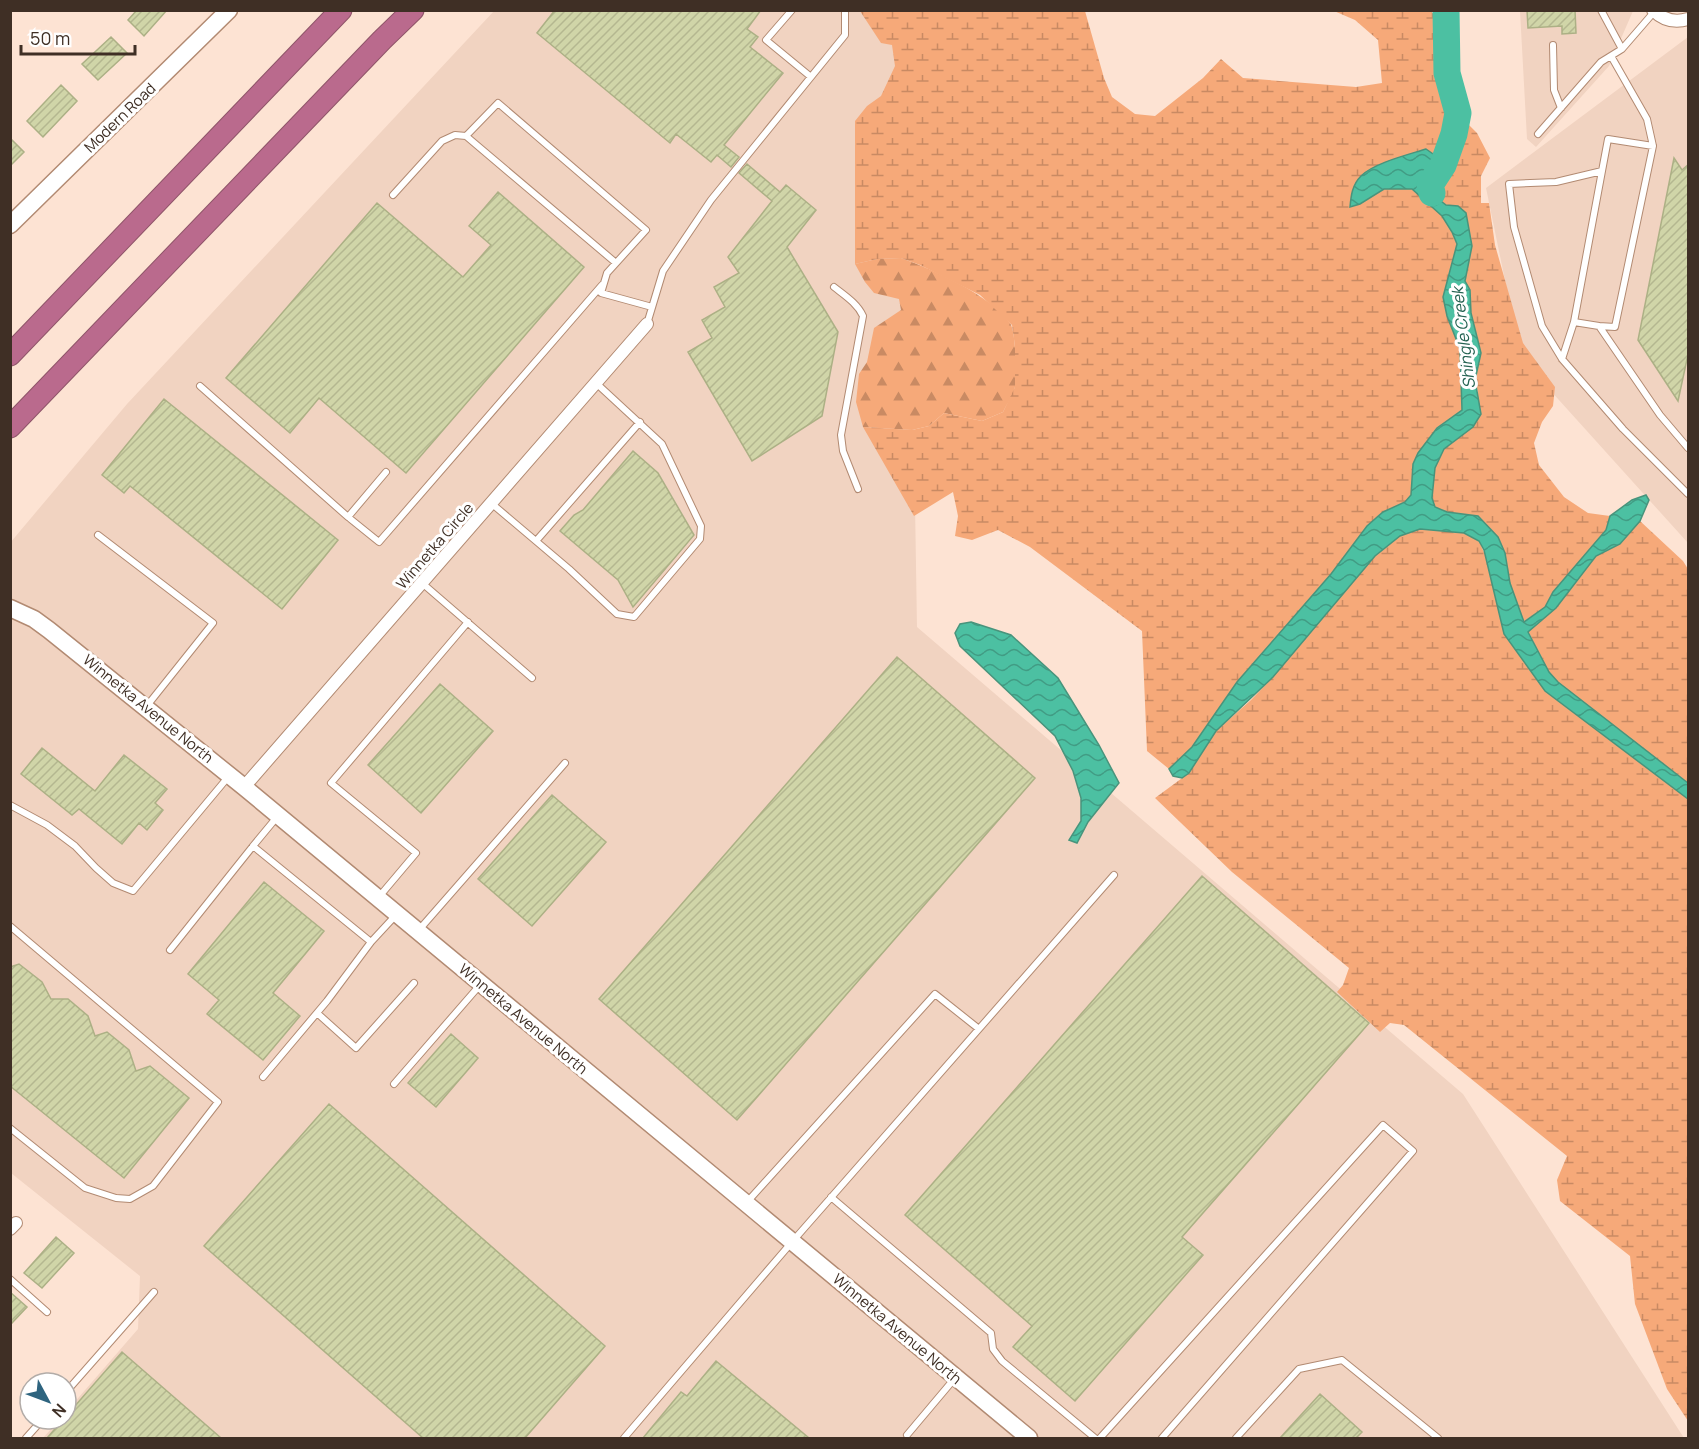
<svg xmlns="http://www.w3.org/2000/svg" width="1699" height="1449" font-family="Manrope,sans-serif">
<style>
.built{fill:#f1d3c1}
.forest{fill:url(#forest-firs)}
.wetland{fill:url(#wetland-marsh)}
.water{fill:url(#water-waves);stroke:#48947c;stroke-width:1.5}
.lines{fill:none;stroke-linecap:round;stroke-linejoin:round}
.river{stroke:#4cc0a2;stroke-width:27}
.building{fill:url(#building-hatch);stroke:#acb085;stroke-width:1.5}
.lane-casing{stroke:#b28a72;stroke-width:8}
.street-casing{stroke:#b28a72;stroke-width:14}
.secondary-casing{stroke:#b28a72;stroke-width:19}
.highway-casing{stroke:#8f5569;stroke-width:23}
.lane{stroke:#fff;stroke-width:6}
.street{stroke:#fff;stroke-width:12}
.secondary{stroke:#fff;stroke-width:16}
.highway{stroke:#ba6a8d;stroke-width:21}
.labels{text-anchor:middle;stroke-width:6;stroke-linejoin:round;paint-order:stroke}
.street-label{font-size:15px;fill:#3f2f25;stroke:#fff}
.water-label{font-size:16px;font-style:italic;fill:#246251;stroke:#fff}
</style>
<defs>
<pattern id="forest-firs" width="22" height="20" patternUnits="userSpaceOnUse" patternTransform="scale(1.5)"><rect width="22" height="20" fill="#f6a979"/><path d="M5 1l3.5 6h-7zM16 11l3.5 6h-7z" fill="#c98a63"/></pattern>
<pattern id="wetland-marsh" width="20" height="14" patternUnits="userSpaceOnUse" patternTransform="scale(1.5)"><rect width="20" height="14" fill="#f6a979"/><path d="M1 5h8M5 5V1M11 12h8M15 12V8" fill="none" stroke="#c98a63"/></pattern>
<pattern id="water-waves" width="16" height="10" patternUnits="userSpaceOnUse" patternTransform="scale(1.5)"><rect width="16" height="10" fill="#4cc0a2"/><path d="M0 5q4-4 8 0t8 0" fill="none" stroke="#419c84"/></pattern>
<pattern id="building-hatch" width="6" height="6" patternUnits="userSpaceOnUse" patternTransform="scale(1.5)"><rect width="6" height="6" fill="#d0d5a8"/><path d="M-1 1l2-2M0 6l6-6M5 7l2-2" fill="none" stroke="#b4b790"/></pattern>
</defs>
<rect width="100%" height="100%" fill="#fde3d3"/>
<path class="built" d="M494 11H907L917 627 1463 1094 1684 1438H43L60 1419H66V1412L138 1329 140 1276 11 1173 10 543 127 404Z
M1520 11H1633L1609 66 1536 147 1527 139Z
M1688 37V543L1521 358 1486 188Z"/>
<path class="forest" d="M901 258C934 270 990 295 1010 323 1016 331 1017 377 1015 387 1013 395 1007 404 1003 412L982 421 944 413 929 426 912 430 863 427 856 402 859 374 867 362 874 328 901 310 899 299 874 293 865 282 855 264 877 259Z"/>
<path class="wetland" d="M860 11H1085L1104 78 1112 97 1135 114 1155 116 1203 78 1221 59 1243 78 1356 87 1382 83 1378 40 1355 20 1334 11H1431L1438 20 1433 39 1441 85 1450 111 1447 132 1439 158 1425 149 1360 204 1384 189H1413L1442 216 1452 232 1457 245 1447 316 1460 349 1462 410 1437 428 1413 464 1411 495 1405 502 1383 512 1367 526 1331 574 1237 682 1192 747 1169 769 1147 751 1142 631 1030 547 998 530 972 540 955 536 958 516 953 492 914 516 863 427 912 430 929 426 944 413 982 421 1003 412 1015 387V346L1012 325 980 295 920 265 901 258 877 259 855 264V121L867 106 881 96 895 66 892 45 881 43Z
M1463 119 1477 133 1490 158 1481 176V203H1489L1495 245 1523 343 1555 387 1553 406 1542 422 1534 443 1539 465 1564 497 1588 513 1610 516 1606 530 1553 592 1545 607 1523 622 1510 583 1505 553 1498 537 1478 516 1447 512 1435 507 1432 498 1435 468 1444 449 1458 438 1478 392 1475 380 1481 353 1471 313 1470 290 1465 281 1472 246 1466 213 1458 206H1446L1442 201 1438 191 1452 162Z
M1640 521 1683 561 1688 569V783L1558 682 1549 672 1528 631 1556 608 1596 556 1620 544Z
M1420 529 1464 533 1479 541 1545 691 1688 799V1421L1667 1389 1635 1304 1630 1256 1560 1201 1557 1180 1567 1156 1404 1025 1390 1023 1380 1032 1337 992 1343 985 1349 968 1232 872 1155 798 1189 773 1216 731 1251 700 1273 677 1375 556 1400 536Z"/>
<path class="water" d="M1426 149 1439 158 1452 162 1438 191 1441 201 1446 205 1458 206 1466 213 1472 246 1465 281 1470 290 1471 313 1481 353 1475 380 1481 414 1473 427 1444 449 1435 468 1432 498 1435 507 1447 512 1478 516 1498 537 1505 553 1510 583 1524 622 1545 607 1553 592 1606 530 1610 516 1632 500 1646 495 1649 500 1640 521 1620 544 1596 556 1556 608 1528 632 1549 672 1558 682 1688 783V799L1545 691 1504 634 1484 550 1479 541 1464 533 1420 529 1400 536 1375 556 1273 677 1216 731 1189 773 1182 778 1173 776 1169 769 1192 747 1237 682 1331 574 1367 526 1383 512 1405 502 1411 495 1413 464 1418 453 1437 428 1462 410 1460 349 1447 316 1443 297 1457 244 1452 232 1442 216 1412 189H1384L1360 204 1350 207C1351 196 1352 185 1361 176 1374 163 1407 155 1426 149Z
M971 622 1011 635 1058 678 1099 745 1119 783 1088 822 1077 843 1069 840 1081 821V798L1073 771 1055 736 960 646 955 633 960 624Z"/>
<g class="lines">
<path class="river" d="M1432 193 1430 185 1443 165 1454 134 1458 113 1447 73 1446 10"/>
</g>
<path class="building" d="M137 10H167L144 36 128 20Z
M555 10H761L747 29 758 37 750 47 783 73 724 145 739 157 731 167 717 155 711 162 676 134 670 143 537 33Z
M1527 10H1575L1576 33 1562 34V26L1528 28Z
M111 37 127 53 98 80 82 64Z
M61 85 77 101 43 137 27 121Z
M10 138 24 152 10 166Z
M1674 158 1682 170 1689 164V350L1678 401 1638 340Z
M747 164 780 192 786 185 816 210 787 247 838 332 822 416 752 461 688 352 712 338 702 320 725 307 714 287 739 273 728 257 772 201 739 173Z
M498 192 584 267 406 473 319 398 290 433 226 378 377 203 463 277 491 245 469 226Z
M164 399 338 540 282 609 130 486 124 493 102 475Z
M633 451 658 473 694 535 633 607 618 580 560 531 574 515 583 510Z
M897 657 1035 778 737 1120 599 999Z
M440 684 493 731 421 813 368 765Z
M42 748 95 791 124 755 167 789 155 803 163 810 147 830 139 823 122 844 79 809 72 815 21 774Z
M552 795 606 842 532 926 478 879Z
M1202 876 1369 1023 1182 1237 1203 1255 1075 1401 1013 1347 1032 1326 905 1215Z
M264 882 324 931 273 993 300 1016 263 1060 207 1014 219 1000 188 974Z
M19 964 42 982 51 999H68L88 1016 95 1036 107 1032 129 1050 136 1071 150 1066 189 1098 124 1178 10 1086V967Z
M451 1034 478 1058 436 1107 408 1083Z
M329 1104 605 1346 525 1438H423L204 1246Z
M56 1237 74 1253 42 1288 24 1273Z
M10 1292 27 1307 10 1325Z
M122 1352 221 1438H47Z
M716 1361 809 1438H643L681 1392 687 1396Z
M1320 1394 1362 1432 1356 1438H1280Z"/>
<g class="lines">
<g class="lane-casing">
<path id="lane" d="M792 10 766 40 811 77
M1601 10 1622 49
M1553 45 1554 90 1561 108
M1538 134 1601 62 1622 49 1654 12
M1602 171 1608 139 1653 146 1647 119 1611 56
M393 195 442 141 455 135 466 136
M616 263 466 136 498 103 646 230 607 273 601 293 652 307
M834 287C844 295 857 303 863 316L841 435 843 451 858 489
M647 324 663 271 711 200 845 35V10
M1599 326 1615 327 1653 146
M1562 359 1574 322
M200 386 348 517
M1688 448 1660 415 1599 326 1574 322 1602 171 1556 182 1509 184 1514 227 1542 326 1562 359 1623 429 1688 494
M386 472 348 517 379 542 602 285
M491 503 569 569 617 614 634 617 700 539 701 526 662 444 596 383
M98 535 213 623 146 707
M536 541 640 422
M422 583 532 678
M10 805 47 825 75 846 96 868 113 883 133 891 229 776
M277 817 253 846 371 942 396 915
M378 898 416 853 331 783 468 622
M10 926 218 1102 153 1186 130 1199 116 1198 85 1188 10 1128
M418 931 565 763
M170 950 253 846
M317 1013 356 1048 414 983
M263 1077 327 1001 371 942
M394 1084 480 985
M831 1197 991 1333 993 1349 1002 1361 1095 1438
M748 1201 935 994 979 1029
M10 1279 47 1312
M66 1392 154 1292
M907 1435 955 1378
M26 1438 43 1419
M624 1438 792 1242 1114 875
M1100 1438 1383 1125 1413 1151 1162 1438
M1236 1438 1299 1369 1342 1360 1438 1438"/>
</g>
<g class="street-casing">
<path id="street" d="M1653 10C1663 20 1675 23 1688 19
M244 787 647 324
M10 1229 16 1223"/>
</g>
<g class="secondary-casing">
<path id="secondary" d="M10 225 229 10
M10 608 34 619 49 630 244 787 1029 1438"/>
</g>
<g class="highway-casing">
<path id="highway" d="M10 355 341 10
M10 427 382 40 413 10"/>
</g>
<use href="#lane" class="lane"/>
<use href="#street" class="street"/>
<use href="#secondary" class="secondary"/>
<use href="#highway" class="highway"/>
</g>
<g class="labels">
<g class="street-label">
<text transform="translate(120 118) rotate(-44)" y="5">Modern Road</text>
<text transform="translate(435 546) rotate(-49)" y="5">Winnetka Circle</text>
<text transform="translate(148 709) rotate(39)" y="5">Winnetka Avenue North</text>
<text transform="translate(523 1019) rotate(40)" y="5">Winnetka Avenue North</text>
<text transform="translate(897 1329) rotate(40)" y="5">Winnetka Avenue North</text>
</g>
<g class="water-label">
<text transform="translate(1463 338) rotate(-97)" y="6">Shingle Creek</text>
</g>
</g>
<rect width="1699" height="1449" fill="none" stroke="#3f2f25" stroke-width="24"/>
<g transform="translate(48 1401) rotate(131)"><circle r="28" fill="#ffffff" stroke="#b2aca8" stroke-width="1.5"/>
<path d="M0-4.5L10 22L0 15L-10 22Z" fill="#2e647f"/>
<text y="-9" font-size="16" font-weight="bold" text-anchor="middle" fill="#3f2f25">N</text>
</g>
<path d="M21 45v9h114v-9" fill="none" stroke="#3f2f25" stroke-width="3"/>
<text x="30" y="45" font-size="18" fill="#3f2f25" stroke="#ffffff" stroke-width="4.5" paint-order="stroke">50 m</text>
</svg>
